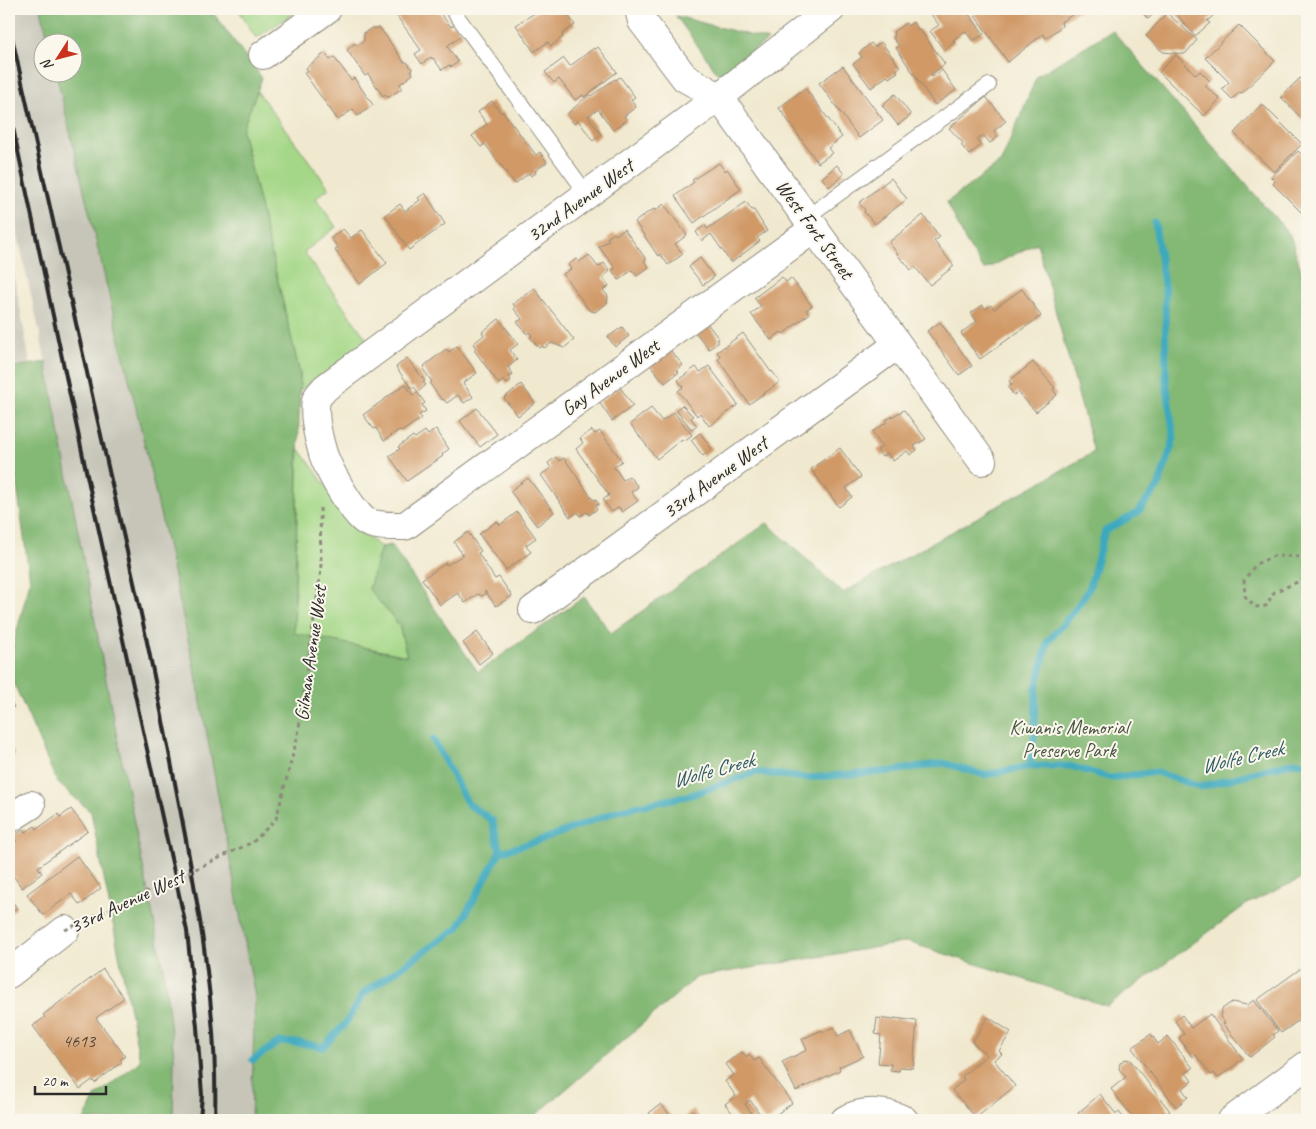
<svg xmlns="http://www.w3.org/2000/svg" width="1316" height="1129" font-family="Caveat,sans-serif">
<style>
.industrial{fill:#c6c5b8}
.green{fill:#a4d787;stroke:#688159}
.forest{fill:#83b874;stroke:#577250}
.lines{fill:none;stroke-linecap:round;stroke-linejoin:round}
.stream{stroke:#3da9bd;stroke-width:7}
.building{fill:#d09966}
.lane-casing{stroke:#8e8a7d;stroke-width:16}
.street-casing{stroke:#8e8a7d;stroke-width:30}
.path{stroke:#8e8a7d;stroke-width:3;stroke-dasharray:4 4;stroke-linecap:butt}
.lane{stroke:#fff;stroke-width:14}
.street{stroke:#fff;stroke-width:28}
.rail{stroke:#2b2b2b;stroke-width:4}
.path-bridge{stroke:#8e8a7d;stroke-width:3;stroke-dasharray:4 4;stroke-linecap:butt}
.labels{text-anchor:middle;stroke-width:4;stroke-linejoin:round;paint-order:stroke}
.number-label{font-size:18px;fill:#54463a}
.street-label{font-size:20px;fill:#2b2b2b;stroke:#fbf7ec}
.park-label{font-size:20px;fill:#495642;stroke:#fbf7ec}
.water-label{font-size:21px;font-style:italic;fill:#325d65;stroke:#fbf7ec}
</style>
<rect width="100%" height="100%" fill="#fbf7ec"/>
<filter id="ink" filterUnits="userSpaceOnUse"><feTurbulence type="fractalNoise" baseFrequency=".02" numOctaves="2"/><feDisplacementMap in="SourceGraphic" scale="10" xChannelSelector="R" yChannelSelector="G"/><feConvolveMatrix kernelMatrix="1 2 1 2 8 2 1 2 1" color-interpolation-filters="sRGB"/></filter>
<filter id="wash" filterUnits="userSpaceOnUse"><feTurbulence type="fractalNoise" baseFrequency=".0096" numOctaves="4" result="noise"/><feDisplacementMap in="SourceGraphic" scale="20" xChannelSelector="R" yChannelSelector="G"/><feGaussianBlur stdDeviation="1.12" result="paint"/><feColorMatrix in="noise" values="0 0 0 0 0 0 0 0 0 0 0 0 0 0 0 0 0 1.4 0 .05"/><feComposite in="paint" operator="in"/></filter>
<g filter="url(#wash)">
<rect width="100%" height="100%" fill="#f0e9cf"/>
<path class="industrial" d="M9 9H41L49 42H42V72L56 73 146 450 196 675 255 997 251 1120H173L92 609 43 348 9 196Z
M9 246 30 364 9 368Z"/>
<path class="green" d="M238 9H291L294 13 256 38Z
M257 91 329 188 316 198 336 227 304 252 368 341 300 390V374L242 130Z
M299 448 357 530 381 547 369 589 399 625 407 656 294 634Z"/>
<path class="forest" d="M41 9H210L262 78 242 130 300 374 294 633 407 656 399 625 369 589 381 547 391 545 478 672 584 597 611 633 767 523 843 593 1094 452 1037 243 984 270 965 240 947 202 1001 162 1037 76 1112 30 1290 235 1307 289V876L1247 904 1107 1006 908 942 697 977 530 1120H251L255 997 196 675 146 450 56 73 72 72V42H49Z
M676 16 768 40 719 75Z
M46 362 112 712 163 966 174 1056 173 1120H84L95 1097 140 1061 91 812 57 782 9 672V661L30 581 9 428V368Z"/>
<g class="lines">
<path class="stream" d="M433 739 468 804 492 820 500 852
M1030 766 1035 730 1036 688 1048 641 1072 614 1089 589 1105 531 1137 513 1158 487 1174 439 1166 381 1165 292 1155 223
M253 1060 279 1042 300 1043 323 1047 345 1024 364 993 458 928 500 852 544 839 620 810 691 795 756 772 805 778 892 771 944 763 984 775 1030 766H1070L1111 778 1156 772 1200 787 1294 762 1307 763"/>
</g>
<g id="blocks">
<path class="building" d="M396 9H437L451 27 454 24 463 35 447 46 458 62 451 67 449 65 442 70 433 58 432 59 431 57 422 64 415 54 421 50 396 15 399 13Z
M541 9H570L566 12 575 25 562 34 563 37 551 46 548 42 534 52 516 25Z
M927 9H965L984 34 973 41 965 31 953 40 955 42 944 50 930 31 939 25Z
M970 9H1081L1061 22 1062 26 1046 38 1043 34 1008 62Z
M1139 9H1159L1148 19Z
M1177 9H1221L1207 21 1210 23 1195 36 1174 11Z
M1167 13 1197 40 1185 54 1163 52 1146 36Z
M913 22 919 31 920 30 945 64 930 75 932 77 942 70 956 90 935 105 896 48 899 46 893 38 895 36 893 32 906 23 908 26Z
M1239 25 1275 61 1242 93 1240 92 1232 99 1222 89 1229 82 1205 58Z
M372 28H380L404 62H407L412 69 411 71 413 74 400 84 402 88 389 97H387L385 94 383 96 368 74 365 76 347 50 355 43 357 46 364 41V33Z
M881 42 900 67 896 70 898 72 889 78 887 76 871 88 853 64 862 57 859 53 871 43 875 47Z
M598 47 617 72 584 97 583 95 575 100 559 79 554 83 545 72 564 58 570 66 594 48 595 49Z
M325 53 330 60 334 57 351 80 354 78 373 105 358 116 353 109 338 120 304 73 308 71 306 68Z
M1176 55 1196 75 1200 71 1210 81 1205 86 1220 99 1204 116 1159 72Z
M843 66 883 120 859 138 819 83Z
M620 77 635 97 631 100 636 107 624 116 627 120 613 130 598 109 588 116 601 134 593 141 578 120 574 124 567 114 590 94 591 96 615 79 616 80Z
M1300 78 1307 84V124L1281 97Z
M805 88 842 137 828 148 832 153 818 163 779 108Z
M895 94 911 115 898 125 882 105Z
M986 97 1006 121 994 131 998 137 990 143 983 135 977 140 981 145 969 155 961 145 963 143 949 128Z
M492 101 501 113 503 112 536 155 540 152 547 162 535 171 536 173 531 176 529 173 515 184 485 144 481 147 472 136 487 124 478 112Z
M1262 104 1302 144 1274 172 1234 133Z
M1298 151 1302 155 1305 153 1307 155V218L1273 184 1275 181 1271 177Z
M719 163 725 171 727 169 741 189 694 223 675 196 694 182 692 180Z
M837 165 844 174 829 187 822 178Z
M891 178 907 199 875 224 864 212 865 210 859 203Z
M425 193 445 224 409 250 385 215 400 204 405 211 420 200 418 198Z
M746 202 752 210H754L767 231 757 238 760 241 731 263 711 234 702 241 696 232 705 225 707 229Z
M664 204 687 235 675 244 683 254 668 265 660 254 658 256 635 222 647 213 654 209 655 211Z
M923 215 940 237 934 241 954 266 930 285 915 267 911 270 904 261 903 262 889 242Z
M343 229 351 238 362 230 387 263 360 284 335 250 338 248 331 238Z
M624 229 646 259 644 261 649 267 637 276 632 270 619 280 612 270 615 268 599 247 609 240 607 238 614 233 616 235Z
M589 255 598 267 604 263 610 271 603 277 609 286 603 290 608 296 607 303 595 312 589 310 563 274 571 269 568 265 576 259 579 262Z
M700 258 714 277 703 285 689 267Z
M782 277 786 282 791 278 812 306 806 310 809 314 783 334 781 332 771 340 751 314 761 306 754 298Z
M534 288 574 340 564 348 552 343 544 348 543 346 539 348 530 337 532 336 529 332 527 334 517 322 522 319 514 309 515 307 513 304Z
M1022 289 1041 316 980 359 961 333 977 321 971 313 983 305 986 309 991 305 994 309Z
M499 319 518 344 510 350 517 360 508 367 513 374 509 377 511 380 507 384 504 380 499 384 474 350 476 348 473 344 484 335 482 332Z
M940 322 972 366 959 375 927 331Z
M707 323 719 339 717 340 719 342 709 349 691 327Z
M622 327 629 336 615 347 608 337Z
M743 333 771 372 772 371 780 382 749 404 718 359 721 357 717 352Z
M457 346 477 373 463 383 473 397 464 403 458 395 447 403 443 399 442 400 430 384 432 382 423 369 425 367 424 366 446 349 449 352Z
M669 349 683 365 677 370 679 372 665 383 650 365Z
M407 358 425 381 423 382 426 385 418 392 414 387 411 388 396 367Z
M1033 362 1055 388 1053 389 1057 395 1036 412 1018 392 1014 395 1008 387 1012 385 1009 381Z
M709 366 738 405 709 426 700 413 697 416 678 391 683 387 678 380 696 367 700 372Z
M405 384 413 395 417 392 425 403 422 405 426 411 419 415 422 418 401 432 399 430 384 441 376 428 374 429 363 415Z
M521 384 535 403 518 416 504 398Z
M620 387 633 406 612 421 599 402Z
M682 405 693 416 691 418 697 426 692 430 676 410Z
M477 408 497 434 480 447 460 421Z
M651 408 662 421 674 412 692 435 684 441 682 439 657 459 630 424Z
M904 410 926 439 914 446 917 450 910 455 907 451 893 461 887 453 882 457 877 450 882 447 872 432 887 422 886 420Z
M436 429 449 449 442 454 443 456 407 481 389 456 400 449 398 447 413 436 415 438 425 431 428 435Z
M592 430 595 434 600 431 622 461 614 467 623 480 629 476 638 487 631 492 638 501 622 512 619 507 612 512 603 500 609 495 576 449 583 443 580 438Z
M700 433 712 449 703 456 691 440Z
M840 448 861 477 846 488 852 497 839 507 811 469Z
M556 457 559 461 564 458 593 500 595 499 599 504 595 506 597 509 589 515 587 512 580 516 578 512 570 517 541 475 551 468 548 463Z
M528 478 554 512 537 526 510 491Z
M517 512 536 538 526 545 531 552 506 570 479 534 497 521 500 525Z
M468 532 481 551 478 553 495 579 499 577 512 596 496 606 485 591V594L482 596 478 594 465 603 458 593 440 605 422 579 446 563 447 565 463 555 454 542Z
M477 632 493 653 479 664 463 643Z
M9 699 14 707 9 711Z
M9 746 15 755 9 759Z
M71 809 88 831 38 867 42 873 22 888 12 874 10 876 9 874V847L17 841 14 836 24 829 26 832 35 826 37 829 58 814 60 817Z
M77 856 101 888 80 905 71 894 43 915 27 894Z
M9 897 17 908 9 914Z
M1307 964V1007L1299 1013 1302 1018 1281 1033 1257 1000Z
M103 969 124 998 96 1018 125 1056 120 1060 122 1062 95 1083 92 1080 80 1089 33 1026 45 1017 43 1015Z
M1254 1000 1278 1031 1273 1035 1275 1037 1250 1057 1223 1024 1225 1023 1220 1017 1222 1009 1232 1002 1247 1005Z
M1210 1014 1243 1059 1218 1078 1214 1073 1211 1075 1196 1055 1193 1057 1179 1038 1184 1034 1175 1021 1182 1015 1191 1028Z
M988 1017 1011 1032 999 1051 1002 1054 994 1060 1015 1086 976 1118 952 1090 964 1080 962 1076 987 1055 972 1042Z
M877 1018 894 1020V1018L917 1021 913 1068 900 1067 899 1071 890 1070 891 1064 878 1063 881 1035 875 1034Z
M834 1027 838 1036 850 1030 863 1056 839 1067 840 1070 796 1091 782 1062 807 1050 802 1039 822 1030 823 1032Z
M1151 1034 1158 1044 1168 1036 1193 1068 1186 1073 1192 1081 1182 1089 1188 1097 1176 1107 1132 1048Z
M742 1052 746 1057 749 1054 754 1061 759 1058 792 1103 769 1120H764L750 1100 745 1104 756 1120H738L725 1104 736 1096 725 1081 734 1075 726 1064Z
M1125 1059 1130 1060 1170 1111 1157 1120H1135L1111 1089 1126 1077 1119 1069 1120 1063Z
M1100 1094 1116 1114 1119 1112 1125 1120H1083L1078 1113Z
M661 1104 674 1120H654L649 1113Z
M693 1110 701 1120H686L684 1117Z"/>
</g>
</g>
<g filter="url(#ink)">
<use href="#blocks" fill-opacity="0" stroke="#8e8a7d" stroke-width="1"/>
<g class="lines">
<g class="lane-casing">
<path id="lane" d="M452 9 587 194
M807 217 989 85"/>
</g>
<g class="street-casing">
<path id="street" d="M639 9 642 21 685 78 719 97 982 461
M263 55 327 9
M815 228 405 526C393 526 378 527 367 522 353 515 326 466 322 450 318 436 313 415 316 400 317 396 322 392 325 388L719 97 831 9
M533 610 897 345
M9 819 31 805
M9 974 65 930
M845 1120C862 1110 887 1111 904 1120
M1232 1120 1307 1065"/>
</g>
<path class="path" d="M1307 557 1274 556 1256 564 1244 580 1245 596 1255 607 1266 606 1274 592 1307 578
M253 842 276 819 298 735 321 569 320 504"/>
<use href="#lane" class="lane"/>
<use href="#street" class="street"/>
<path class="rail" d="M9 24C53 217 96 411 139 605 155 676 168 748 182 819 201 918 218 1019 215 1120
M9 109 94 508 187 931 197 1027 202 1095 200 1120"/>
<path class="path-bridge" d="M65 930 253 842"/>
</g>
</g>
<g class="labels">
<g class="number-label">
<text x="79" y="1047">4613</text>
</g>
<g class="street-label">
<text transform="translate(580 200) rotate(-36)" y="7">32nd Avenue West</text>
<text transform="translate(815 229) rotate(54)" y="7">West Fort Street</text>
<text transform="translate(610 377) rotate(-36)" y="7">Gay Avenue West</text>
<text transform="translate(715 477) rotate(-36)" y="7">33rd Avenue West</text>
<text transform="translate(310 653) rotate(-82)" y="7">Gilman Avenue West</text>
<text transform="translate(127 901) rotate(-25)" y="7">33rd Avenue West</text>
</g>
<g class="park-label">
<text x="1069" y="734">Kiwanis Memorial<tspan x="1069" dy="23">Preserve Park</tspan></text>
</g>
<g class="water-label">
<text transform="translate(1242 757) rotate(-13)" y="7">Wolfe Creek</text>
<text transform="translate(713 770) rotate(-15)" y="7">Wolfe Creek</text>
</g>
</g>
<rect width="1316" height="1129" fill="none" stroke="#fbf7ec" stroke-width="30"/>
<g transform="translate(58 58) rotate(234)"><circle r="24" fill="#fbf7ec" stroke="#a8a59f"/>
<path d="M0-4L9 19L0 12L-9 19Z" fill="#c8321e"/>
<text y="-8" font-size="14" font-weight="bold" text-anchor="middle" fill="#2b2b2b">N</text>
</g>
<path d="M35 1086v8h71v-8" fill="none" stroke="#2b2b2b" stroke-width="2.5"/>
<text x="42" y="1086" font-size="15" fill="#2b2b2b" stroke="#fbf7ec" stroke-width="4" paint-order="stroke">20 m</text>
</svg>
